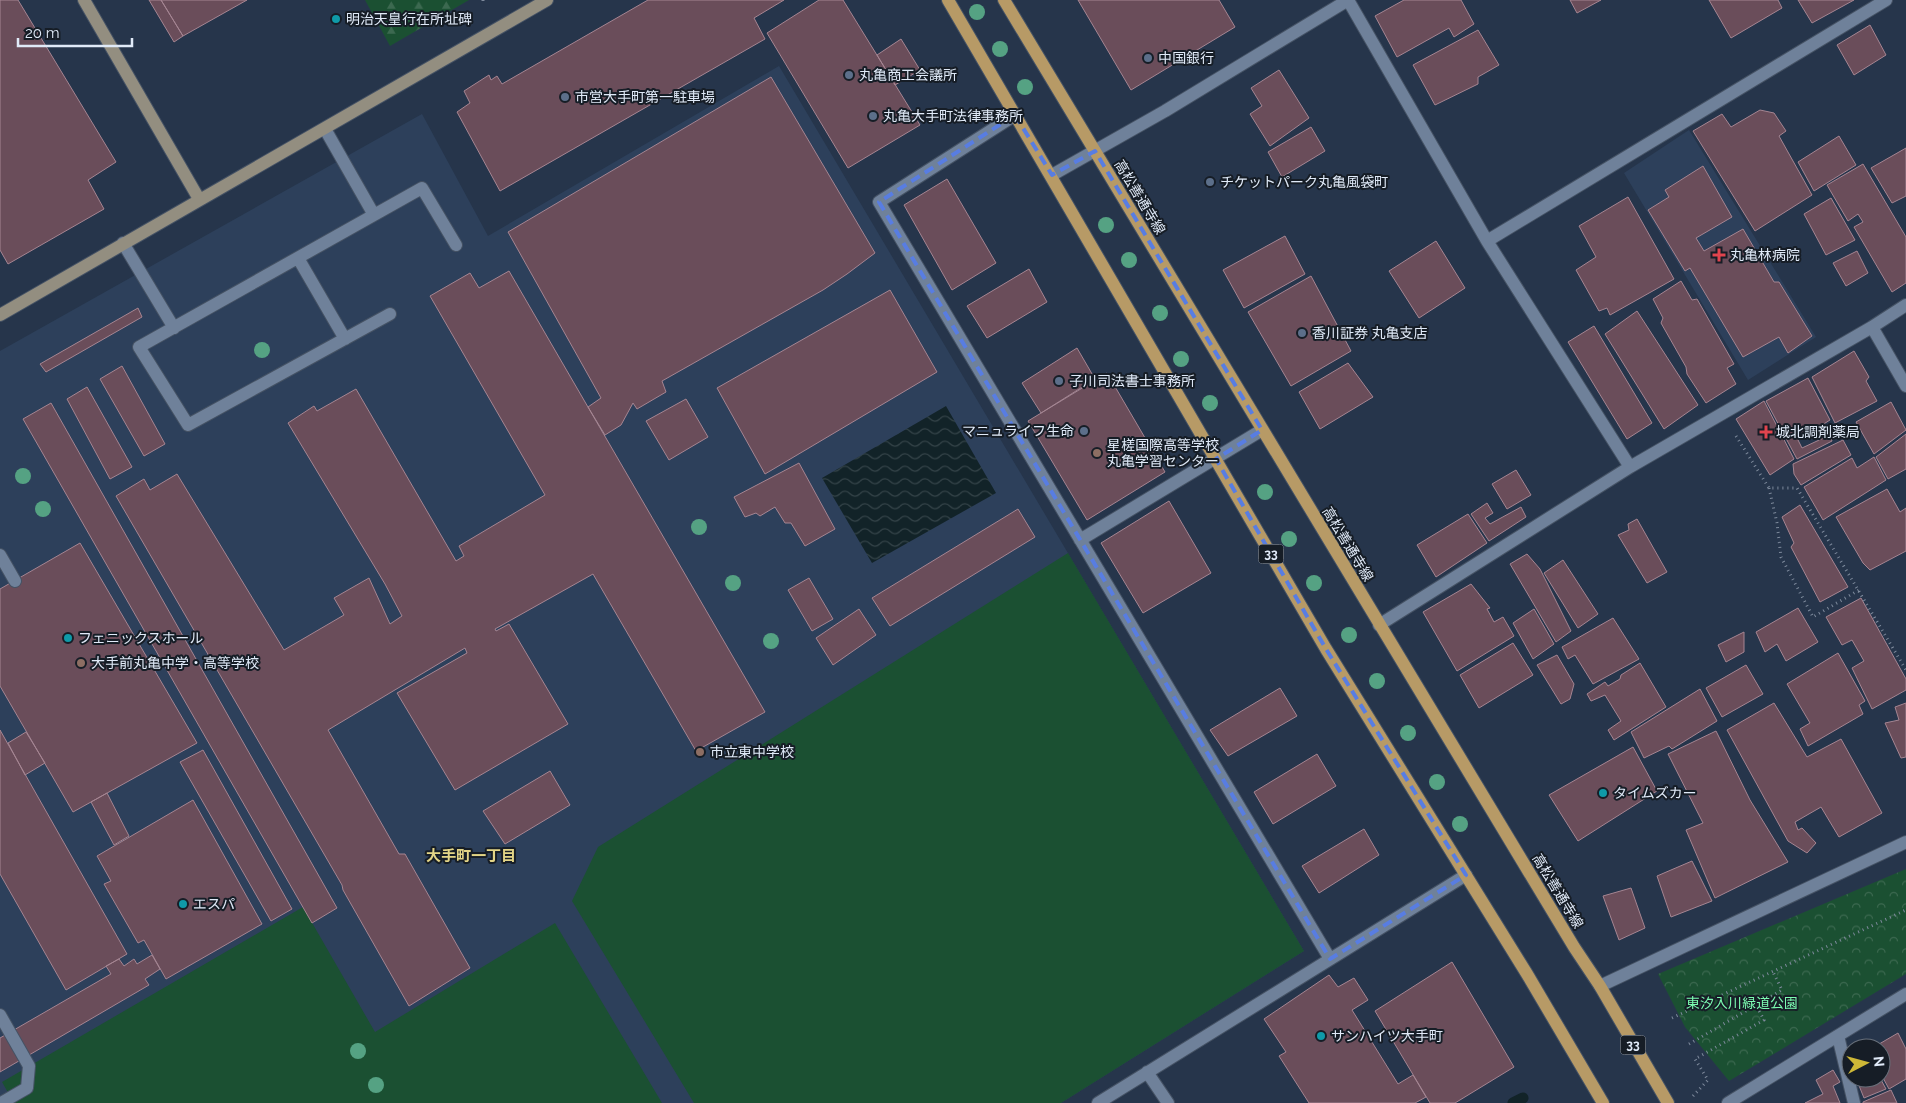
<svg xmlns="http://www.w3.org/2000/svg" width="1906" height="1103" font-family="Raleway,'Noto Sans JP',sans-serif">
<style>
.built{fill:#2d405b}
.forest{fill:url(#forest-firs)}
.park{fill:url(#park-crowns)}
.pitch{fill:#1b5032}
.water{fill:url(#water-waves)}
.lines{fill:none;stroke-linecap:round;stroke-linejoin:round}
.stream{stroke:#122328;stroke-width:11}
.building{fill:#6a4d5a;stroke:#a58592}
.lane-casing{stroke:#455264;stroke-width:14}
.street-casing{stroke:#455264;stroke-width:14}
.secondary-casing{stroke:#455264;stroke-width:14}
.primary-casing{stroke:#455264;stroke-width:14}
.path{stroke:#7e8a9c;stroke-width:3;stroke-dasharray:1 4;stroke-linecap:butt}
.lane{stroke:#6f819a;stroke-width:12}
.street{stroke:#6f819a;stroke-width:12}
.secondary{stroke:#938e80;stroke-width:12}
.primary{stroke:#b79a66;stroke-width:12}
.tree{fill:#55a283}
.marked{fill:none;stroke:#587de2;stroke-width:4;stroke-dasharray:10 6;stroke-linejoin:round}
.culture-dot{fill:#0f9aa8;stroke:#161d26;stroke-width:2}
.service-dot{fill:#5c6f8a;stroke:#161d26;stroke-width:2}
.health-dot{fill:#e0444e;stroke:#161d26;stroke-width:2}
.education-dot{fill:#8d6e63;stroke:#161d26;stroke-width:2}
.labels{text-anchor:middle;stroke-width:4;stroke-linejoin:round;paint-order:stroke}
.shield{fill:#161d26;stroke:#a3acb9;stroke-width:1}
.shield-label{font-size:12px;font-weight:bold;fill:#e0eaf8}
.poi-label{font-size:14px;fill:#e0eaf8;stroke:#161d26;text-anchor:start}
.street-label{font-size:14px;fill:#e0eaf8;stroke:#161d26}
.park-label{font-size:14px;fill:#7cfcb1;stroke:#161d26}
.neighbourhood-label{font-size:15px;font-weight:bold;fill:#e3d587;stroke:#161d26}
</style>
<defs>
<pattern id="forest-firs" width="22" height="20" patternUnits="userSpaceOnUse" patternTransform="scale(1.25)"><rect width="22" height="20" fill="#1b5032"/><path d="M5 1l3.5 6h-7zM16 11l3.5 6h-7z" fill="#3c6950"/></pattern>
<pattern id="park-crowns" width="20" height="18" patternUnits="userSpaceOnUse" patternTransform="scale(1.25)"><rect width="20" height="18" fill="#1b5032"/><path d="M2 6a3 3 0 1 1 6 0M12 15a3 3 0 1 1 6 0" fill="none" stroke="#3c6950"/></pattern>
<pattern id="water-waves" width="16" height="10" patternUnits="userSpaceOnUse" patternTransform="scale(1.25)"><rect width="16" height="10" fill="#122328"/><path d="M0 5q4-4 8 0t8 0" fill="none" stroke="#344348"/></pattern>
</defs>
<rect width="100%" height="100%" fill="#26354b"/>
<path class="built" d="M779 66 1304 951 1061 1103H0V351L422 114 488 236Z
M1689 130 1816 337 1748 380 1624 173Z"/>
<path class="forest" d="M365 0H469L390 46Z"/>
<path class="park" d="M1906 869V974L1729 1081 1685 1027 1658 974Z"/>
<path class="pitch" d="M1068 553 1304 951 1061 1103H694L572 901 598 847Z
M303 907 375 1032 555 923 662 1103H14L2 1082Z"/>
<path class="water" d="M946 406 996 493 872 563 822 478Z"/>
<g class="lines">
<path class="stream" d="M1513 1103 1523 1098"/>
</g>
<path class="building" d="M0 0H18L116 162 88 180 104 209 8 264 0 250Z
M149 0H161L183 36 174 42Z
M161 0H247L183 36Z
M648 0H784L754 18 765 39 500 191 457 112 470 103 464 91 489 75 491 80 497 76 502 84Z
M819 0H843L920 125 848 168 767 33Z
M1078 0H1219L1235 27 1131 90Z
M1404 0H1461L1474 24 1454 37 1449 28 1397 57 1375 16Z
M1570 0H1601L1577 13Z
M1709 0H1778L1782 8 1731 38Z
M1798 0H1854L1812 23Z
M1870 25 1886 55 1854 75 1837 45Z
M1478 30 1499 65 1478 77V84L1435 105 1413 65Z
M901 39 920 70 895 85 877 55Z
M1279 70 1309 118 1270 146 1250 114 1262 106 1251 88Z
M771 77 875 253 847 274 823 290 662 381 666 392 637 409 633 403 621 425 605 435 588 407 601 398 508 232Z
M1760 110 1774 113 1786 131 1779 136 1812 195 1755 231 1693 131 1722 114 1731 127Z
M1311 127 1325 151 1282 177 1268 152Z
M1839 136 1856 165 1814 191 1798 162Z
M1906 148V196L1892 203 1871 168Z
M1863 164 1906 237V283L1892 292 1854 227 1863 222 1858 214 1848 221 1827 185Z
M1703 166 1732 217 1696 238 1704 251 1743 229 1774 282H1779L1812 336 1788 353 1779 337 1743 357 1690 268 1685 271 1648 210 1669 197 1665 190Z
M947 179 996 263 952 290 904 205Z
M1628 197 1674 279 1610 315 1607 308 1599 311 1576 270 1596 257 1579 226Z
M1831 198 1855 240 1826 255 1804 214Z
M1285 236 1305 274 1244 308 1223 270Z
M1436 241 1465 288 1419 318 1389 271Z
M1857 251 1868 273 1846 286 1833 263Z
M1029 269 1047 302 987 338 967 306Z
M509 271 765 712 696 751 593 574 495 629 496 631 509 624 568 724 455 790 397 693 467 653 465 648 328 730 399 854H405L470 968 409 1006 343 890 342 885 116 496 144 479 150 490 177 474 284 650 344 615 334 598 369 578 390 624 402 616 385 584 288 423 314 406 317 411 356 389 456 561 464 556 459 546 545 495 430 296 470 273 479 288Z
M1311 276 1351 351 1291 386 1248 312Z
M1681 281 1692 300 1697 299 1734 364 1727 368 1736 384 1706 403 1687 374 1686 367 1661 323 1663 318 1653 299Z
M890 290 937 372 765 474 717 388Z
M138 308 142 317 46 372 40 364Z
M1637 311 1698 405 1664 429 1605 334Z
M1594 326 1652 423 1627 439 1568 342Z
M1077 348 1095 379 1041 413 1022 383Z
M1854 351 1869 377 1866 381 1877 401 1835 423 1812 377Z
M1348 363 1373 397 1320 429 1299 392Z
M122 366 165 444 144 456 100 379Z
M1107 373 1165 472 1087 520 1028 421Z
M1808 378 1830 420 1798 440 1802 448 1830 435 1832 441 1797 459 1766 401Z
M87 387 132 467 110 479 67 399Z
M686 399 708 437 669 460 646 421Z
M1764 401 1794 459 1770 475 1736 419Z
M1891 402 1906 430 1874 454 1856 422Z
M51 403 337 908 312 923 23 419Z
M1906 434V469L1888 479 1876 457Z
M1843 440 1851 455 1801 485 1794 474 1793 464Z
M1874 457 1886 480 1823 520 1804 487 1852 458 1857 468Z
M799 463 835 529 805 546 791 523H785L775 507 760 516 756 513 745 517 734 497Z
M1516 470 1531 495 1507 509 1492 484Z
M1887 489 1900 512 1906 508V551L1870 570 1863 563 1836 517Z
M1169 501 1211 573 1143 613 1101 543Z
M1487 503 1493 513 1485 518 1490 524 1521 507 1526 517 1489 541 1471 514Z
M1800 505 1848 587 1820 602 1791 547 1794 543 1782 517Z
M1018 509 1035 537 890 626 872 598Z
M1468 514 1487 543 1436 577 1417 545Z
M1637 519 1667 572 1647 583 1618 535 1629 530 1628 524Z
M80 543 197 743 73 812 0 686V589Z
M1527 554 1540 569 1571 631 1556 642 1510 564Z
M1563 560 1598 614 1578 628 1544 573Z
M809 578 833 619 812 631 788 590Z
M1471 584 1490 608 1487 609 1494 622 1503 617 1514 636 1457 671 1423 612Z
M1861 598 1906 679V690L1872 709 1852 668 1864 661 1852 640 1842 645 1826 617Z
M1798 608 1818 642 1786 661 1777 644 1765 652 1756 632Z
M859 609 876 635 833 665 816 638Z
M1534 609 1554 644 1533 659 1513 623Z
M1613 618 1639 659 1593 684 1575 655 1568 659 1562 647Z
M1744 632V652L1726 662 1718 645Z
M1513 643 1533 675 1479 708 1460 675Z
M1838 653 1865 701 1859 705 1863 714 1808 746 1800 729 1810 723 1787 684Z
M1557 655 1574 684 1570 699 1561 704 1537 665Z
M1640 663 1666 707 1614 740 1608 730 1621 721 1605 695 1591 701 1587 694 1605 682 1608 686 1620 679 1621 675Z
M1746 665 1763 694 1722 717 1706 688Z
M1280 688 1297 716 1228 756 1210 730Z
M1700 689 1717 721 1672 749 1669 746 1644 758 1631 732Z
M1774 703 1807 757 1841 739 1882 813 1839 837 1821 807 1795 822 1798 830 1802 828 1816 843 1807 853 1788 841 1727 730Z
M1906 703V757L1901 758 1885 723 1899 720 1895 707Z
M0 730 127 954 66 990 0 874Z
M1716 731 1750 800 1788 862 1715 898 1686 830 1703 823 1668 754Z
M26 732 45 763 25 775 8 743Z
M1633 747 1657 791 1578 841 1549 795Z
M203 750 292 909 271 921 180 762Z
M1317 754 1336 786 1273 824 1254 792Z
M550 771 570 805 505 844 483 811Z
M107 793 129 836 114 845 91 802Z
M193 800 262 924 166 979 144 940 138 943 104 884 111 881 97 856Z
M1364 829 1379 855 1319 893 1302 866Z
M1692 861 1712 901 1671 917 1657 876Z
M1631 888 1645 928 1619 940 1603 896Z
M152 955 160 969 145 979 149 985 0 1072V1038L111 974 106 966 119 959 124 966 134 959 137 964Z
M1452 962 1514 1067 1455 1103H1430L1375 1011Z
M1329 975 1338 987 1354 978 1368 1000 1352 1010 1398 1084 1413 1075 1426 1097 1415 1103H1309L1279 1056 1286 1052 1264 1019Z
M1898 1033 1906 1049V1079L1889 1089 1881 1074V1048L1874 1047Z
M1833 1070 1840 1082 1833 1086 1840 1103H1805L1823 1094 1816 1080Z
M1856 1078H1880L1886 1089 1864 1098Z
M1891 1090 1897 1103H1863V1102Z"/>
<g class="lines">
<g class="lane-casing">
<path id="lane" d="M325 129 374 215
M123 243 174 328
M298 258 345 339
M390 314 188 425 139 347 422 188 456 245
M0 555 15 581
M0 1015 29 1066 27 1088 1 1103
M1838 1036 1854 1103"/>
</g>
<g class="street-casing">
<path id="street" d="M1348 0 1487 241 1630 467
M1015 115 879 202 1330 959
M1052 175 1165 111 1348 0
M1487 241 1886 0
M1872 327 1906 386
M1080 540 1262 430
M1379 625 1630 467 1872 327 1906 305
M1600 986 1906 842
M1147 1072 1168 1103
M1098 1103 1466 875
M1728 1103 1906 994"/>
</g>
<g class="secondary-casing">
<path id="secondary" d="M84 0 199 199
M0 315 547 0"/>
</g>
<g class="primary-casing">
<path id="primary" d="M948 0 1326 649 1527 974 1603 1103
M1004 0 1574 947 1600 986 1668 1103"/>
</g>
<path class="path" d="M483 0V1
M1736 436 1769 488H1797L1906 670
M1769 488 1777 523 1781 557 1813 617 1859 590
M1672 1018 1906 910
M1689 1044 1782 990 1773 972
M1693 1096 1708 1080 1695 1059 1764 1020 1756 1005"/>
<use href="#lane" class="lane"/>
<use href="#street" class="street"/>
<use href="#secondary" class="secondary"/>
<use href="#primary" class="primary"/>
</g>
<g class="tree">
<circle cx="977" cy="12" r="8"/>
<circle cx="1000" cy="49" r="8"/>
<circle cx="1025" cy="87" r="8"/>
<circle cx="1106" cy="225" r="8"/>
<circle cx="1129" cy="260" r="8"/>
<circle cx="1160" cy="313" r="8"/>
<circle cx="262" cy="350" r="8"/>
<circle cx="1181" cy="359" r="8"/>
<circle cx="1210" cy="403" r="8"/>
<circle cx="23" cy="476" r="8"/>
<circle cx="1265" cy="492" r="8"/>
<circle cx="43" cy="509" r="8"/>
<circle cx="699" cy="527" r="8"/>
<circle cx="1289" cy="539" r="8"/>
<circle cx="733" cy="583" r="8"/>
<circle cx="1314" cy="583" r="8"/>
<circle cx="1349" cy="635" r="8"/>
<circle cx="771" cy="641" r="8"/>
<circle cx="1377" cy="681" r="8"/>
<circle cx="1408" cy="733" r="8"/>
<circle cx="1437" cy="782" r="8"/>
<circle cx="1460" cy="824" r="8"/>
<circle cx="358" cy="1051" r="8"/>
<circle cx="376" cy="1085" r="8"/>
</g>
<path class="marked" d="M1015 115 1052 175 1095 151 1262 430 1216 459 1326 649 1466 875 1330 959 879 202Z"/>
<g class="culture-dot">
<circle cx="336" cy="19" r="5"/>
<circle cx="68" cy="638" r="5"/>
<circle cx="1603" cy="793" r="5"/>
<circle cx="183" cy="904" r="5"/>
<circle cx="1321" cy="1036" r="5"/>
</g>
<g class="service-dot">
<circle cx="1148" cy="58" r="5"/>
<circle cx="849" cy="75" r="5"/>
<circle cx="565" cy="97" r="5"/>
<circle cx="873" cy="116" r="5"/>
<circle cx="1210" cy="182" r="5"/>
<circle cx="1302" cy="333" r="5"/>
<circle cx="1059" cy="381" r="5"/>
<circle cx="1084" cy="431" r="5"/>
</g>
<g class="health-dot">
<path d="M1716.5 247.5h5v5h5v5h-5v5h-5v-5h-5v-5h5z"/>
<path d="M1763.5 424.5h5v5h5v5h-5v5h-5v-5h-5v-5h5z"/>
</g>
<g class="education-dot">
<circle cx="1097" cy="453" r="5"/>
<circle cx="81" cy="663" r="5"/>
<circle cx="700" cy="752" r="5"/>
</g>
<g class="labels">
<g class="shield">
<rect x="1258.5" y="544.5" width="25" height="19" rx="4"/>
<rect x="1620.5" y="1035.5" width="25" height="19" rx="4"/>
</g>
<g class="shield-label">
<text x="1271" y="558">33</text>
<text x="1633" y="1049">33</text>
</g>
<g class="poi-label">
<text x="346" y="24">明治天皇行在所址碑</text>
<text x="1158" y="63">中国銀行</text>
<text x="859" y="80">丸亀商工会議所</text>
<text x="575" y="102">市営大手町第一駐車場</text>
<text x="883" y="121">丸亀大手町法律事務所</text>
<text x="1220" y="187">チケットパーク丸亀風袋町</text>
<text x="1730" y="260">丸亀林病院</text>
<text x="1312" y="338">香川証券 丸亀支店</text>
<text x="1069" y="386">子川司法書士事務所</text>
<text x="1074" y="436" text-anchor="end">マニュライフ生命</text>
<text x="1776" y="437">城北調剤薬局</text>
<text x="1107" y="450">星槎国際高等学校<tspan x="1107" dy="16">丸亀学習センター</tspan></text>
<text x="78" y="643">フェニックスホール</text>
<text x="91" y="668">大手前丸亀中学・高等学校</text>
<text x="710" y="757">市立東中学校</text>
<text x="1613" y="798">タイムズカー</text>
<text x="193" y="909">エスパ</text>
<text x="1331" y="1041">サンハイツ大手町</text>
</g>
<g class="street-label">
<text transform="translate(1140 197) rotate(59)" y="5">高松善通寺線</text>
<text transform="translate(1348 544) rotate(59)" y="5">高松善通寺線</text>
<text transform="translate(1558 891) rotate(59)" y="5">高松善通寺線</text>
</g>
<g class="park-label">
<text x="1742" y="1008">東汐入川緑道公園</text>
</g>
<g class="neighbourhood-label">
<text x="471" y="861">大手町一丁目</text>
</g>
</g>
<g transform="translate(1866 1063) rotate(84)"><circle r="24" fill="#161d26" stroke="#676f7a"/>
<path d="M0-4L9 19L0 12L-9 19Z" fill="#ceb837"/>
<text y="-8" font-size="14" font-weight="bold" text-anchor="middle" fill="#e0eaf8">N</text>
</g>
<path d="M18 38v8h114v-8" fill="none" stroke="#e0eaf8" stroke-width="2.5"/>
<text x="25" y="38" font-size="15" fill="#e0eaf8" stroke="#161d26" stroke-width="4" paint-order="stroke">20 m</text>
</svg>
